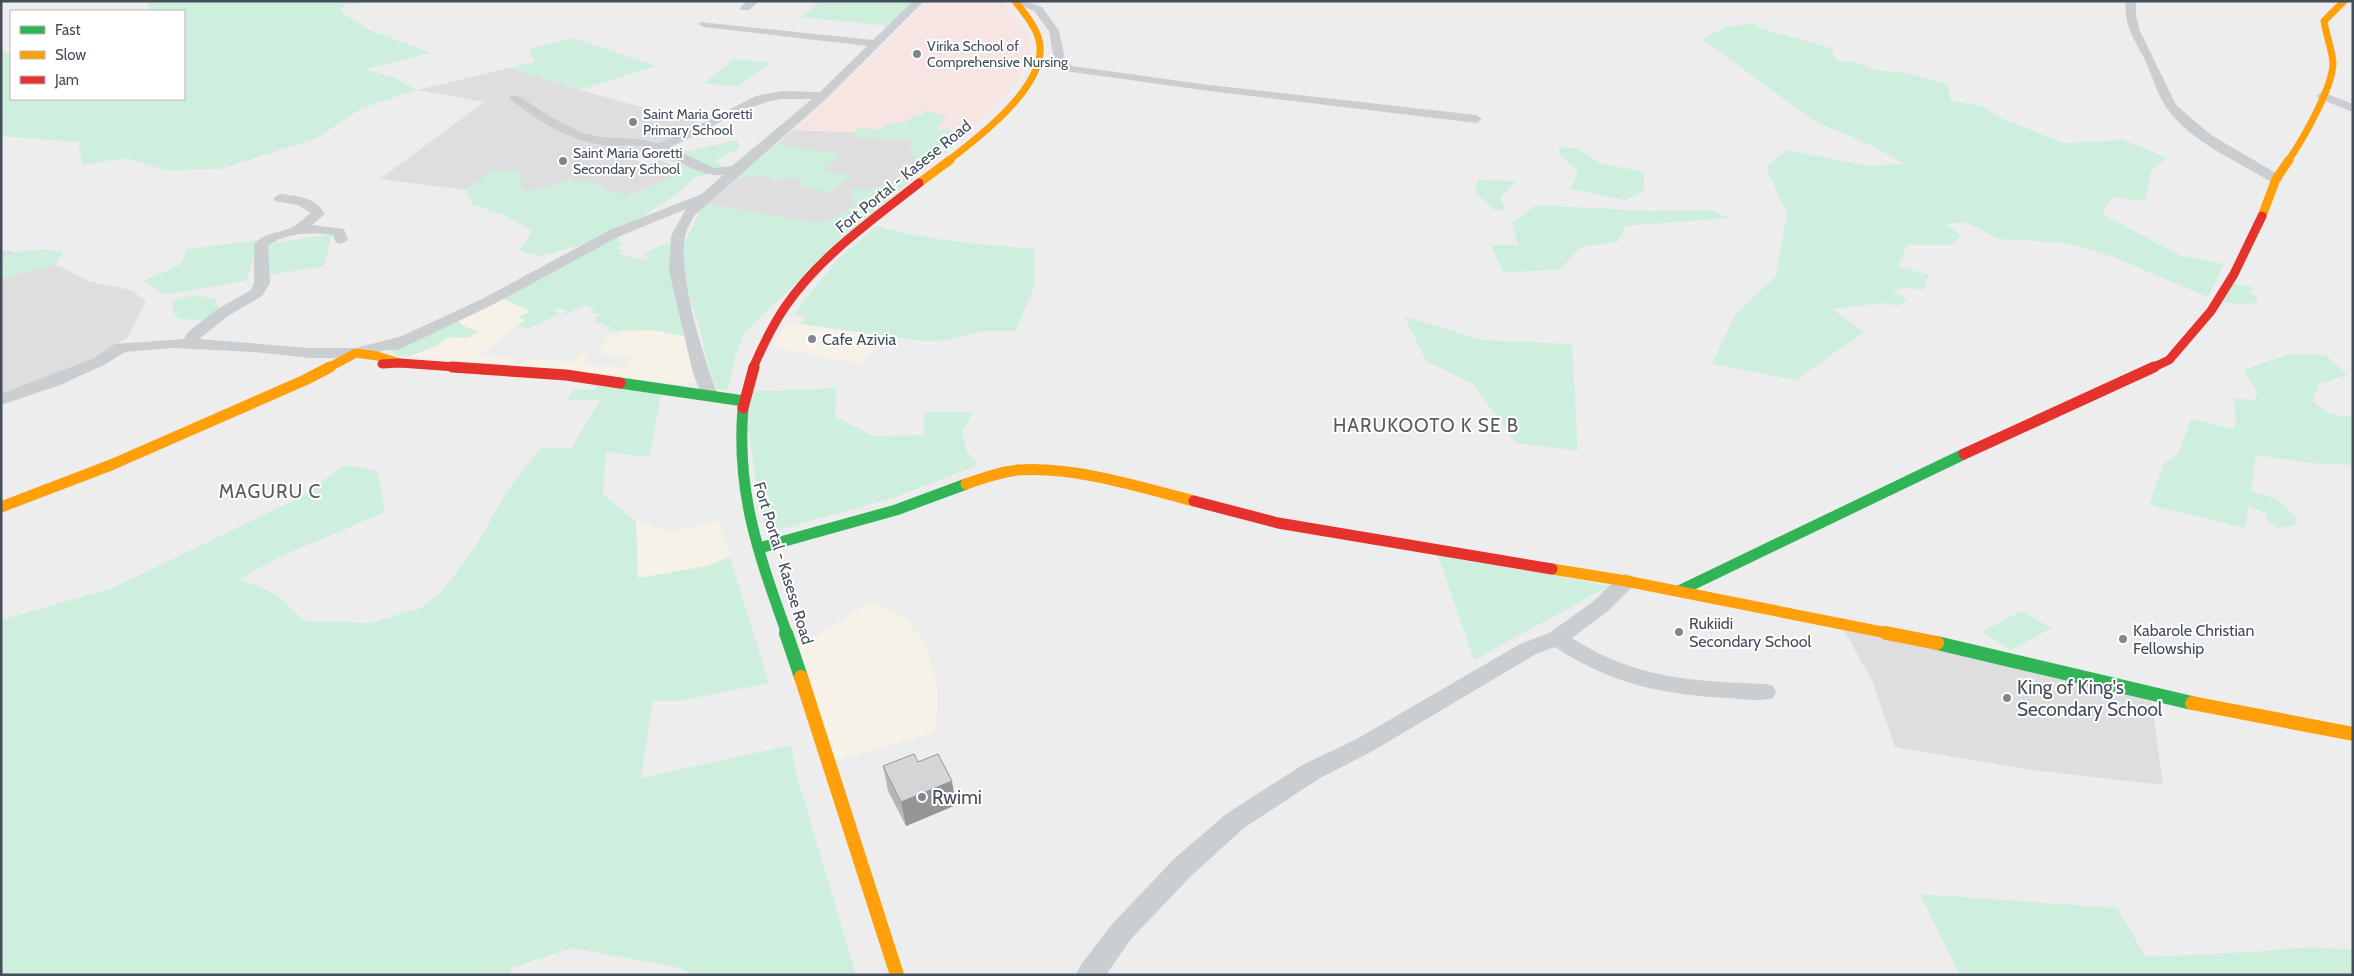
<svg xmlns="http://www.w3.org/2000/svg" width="2354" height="976" font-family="Cabin,sans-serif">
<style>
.commercial{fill:#f6f2e7}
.education{fill:#dfdedf}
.medical{fill:#f6e5e2}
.green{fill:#cfefde}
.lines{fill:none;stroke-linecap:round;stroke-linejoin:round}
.street{fill:#cbced1;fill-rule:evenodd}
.fast-far1{stroke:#30b455;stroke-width:11}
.fast{stroke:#30b455;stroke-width:14}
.slow-far3{stroke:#ff9f0a;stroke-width:7}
.slow-far2{stroke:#ff9f0a;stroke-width:9}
.slow-far1{stroke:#ff9f0a;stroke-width:11}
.slow{stroke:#ff9f0a;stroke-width:14}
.jam-far1{stroke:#e5322d;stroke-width:9}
.jam{stroke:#e5322d;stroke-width:11}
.wall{fill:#b7b7b9}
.shaded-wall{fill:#959596}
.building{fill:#d5d5d7;stroke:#959596}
.poi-dot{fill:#7f868e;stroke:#fff;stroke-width:2}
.labels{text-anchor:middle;stroke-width:4;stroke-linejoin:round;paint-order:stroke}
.far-poi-label{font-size:14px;fill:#434e5b;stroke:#fff;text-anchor:start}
.street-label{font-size:16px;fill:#434e5b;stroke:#fff}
.poi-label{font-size:16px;fill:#434e5b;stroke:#fff;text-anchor:start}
.quarter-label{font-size:19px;letter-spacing:1px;fill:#595c62;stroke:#fff}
.near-poi-label{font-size:19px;fill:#434e5b;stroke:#fff;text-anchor:start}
</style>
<rect width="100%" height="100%" fill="#eeeded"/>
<path class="commercial" d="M501 298 531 311 518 318 527 320 508 331 481 356 517 359 512 365 410 356 429 347 434 348 449 337 470 338 478 332 464 326 455 318Z
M788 323 800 324 887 335 861 364 777 348 773 346Z
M653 330 683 336 696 381 685 385 520 366 526 359 573 362 582 352 588 351 583 365 625 367 632 356 599 354 608 336H620L622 331Z
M718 521 730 557 707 566 638 578 636 522 672 532Z
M872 601 906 618 926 646 938 688 937 729 923 736 835 761 797 648Z"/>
<path class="education" d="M509 68 579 90 716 127 635 160 646 164 661 160 684 171 648 188 625 195 569 180 551 187 525 192 519 183 492 171 466 190 380 179 484 102 417 90Z
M793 130 880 133 970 131 853 230 707 204Z
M1 251H10L61 267 88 281 131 290 146 301 127 338 71 371 1 397Z
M1843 629 2151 697 2163 785 2031 770 1895 747 1872 680Z"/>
<path class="medical" d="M926 1H1003L1027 35 1031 58 1009 93 970 131 880 133 793 130 874 55Z"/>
<path class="green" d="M149 1H372L345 5 340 11 370 30 431 53 365 69 396 78 417 90 362 108 317 138 221 169 165 170 125 158 83 165 78 142 1 136V52H11V99H184V11H148Z
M822 1H915L889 26 800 17Z
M1752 23 1763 29 1831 48 1836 61 1855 62 1874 70 1908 73 1947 85 1951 101 1982 106 2001 118 2064 143 2124 140 2167 158 2151 171 2145 201 2112 197 2102 214 2182 256 2224 264 2208 297 2111 256 2066 243 1999 239 1965 222 1944 224 1961 234 1953 245H1907L1898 266 1929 275 1924 290 1907 288 1894 291 1908 301 1898 306 1884 303 1832 309 1864 332 1796 380 1712 364 1735 315 1776 276 1787 213 1766 168 1786 150 1867 166 1905 164 1868 144 1814 121 1702 39 1727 27Z
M573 38 656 66 579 90 509 68 535 62 529 49Z
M734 59 770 63 737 87 704 83Z
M924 110 946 116 937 129 970 131 918 174 913 153 908 148 915 140 870 139 851 136 859 128 880 130 888 123 906 122 914 115H923Z
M737 140 740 148 715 161 724 167 711 174 695 177 677 194 636 221 584 244 541 256 519 251 532 231 508 217 472 204 466 190C486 175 497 163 522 174L519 183 525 192C545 188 570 177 589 182 600 184 614 195 626 194 642 194 667 178 683 172L677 163 661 160 668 150 690 151Z
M778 143 806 150 836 152 840 157 824 171 853 176 829 192 804 188 796 177 777 180 762 175 736 179Z
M1559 147 1576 148 1600 163 1644 172V191L1625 200 1571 189 1578 170 1559 155Z
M912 178 778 300 743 335 736 353 728 390 717 389 712 378 698 323 687 292 681 251 702 207 707 204 820 223 837 217 856 204 851 189H869Z
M1478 180 1516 181 1500 198 1506 210H1494L1475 192Z
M1536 205 1650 211 1711 210 1729 218 1625 226 1618 242 1581 247 1559 270 1503 272 1491 245H1518L1512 223Z
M877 226C928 241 981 244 1034 249L1035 284 1016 331H985L940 341H922L800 324 817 304 806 316 793 315 836 261Z
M332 234 324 266 257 277 268 244Z
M618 237 622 245 616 248 622 250 618 253 642 260 649 257 643 254 666 243 672 244 683 336 653 330 609 331 611 326H603V323H593L600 313H591L594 309 584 305 565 315 562 314 567 311 558 308 553 311 560 314 529 328 516 326 526 320 517 318 530 311 501 298Z
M260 240 246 281 165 295 143 281 181 264 187 249Z
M44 249 63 252 56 265 1 278 3 257 14 252Z
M2227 283 2249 286 2255 289 2248 291 2257 296V303L2239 304 2217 301Z
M195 295 216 299 220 309 205 320 178 319 173 312V301Z
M1404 316 1482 340 1572 344 1578 451 1516 443 1473 384 1426 361Z
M455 318 464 326 478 332 469 338 449 337 436 346 410 356H396L393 352 399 345Z
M2289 354 2326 355 2347 375 2319 384 2313 401C2325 413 2337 416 2353 417V465L2311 463 2256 455 2251 491 2275 498 2296 516 2295 525 2277 528 2267 521 2265 513 2249 506 2245 528 2149 505 2164 463 2178 454 2191 419 2234 429 2236 418 2233 398 2254 400 2258 393 2243 370Z
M599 384 661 395 649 457 606 452 603 494 636 522 638 578 707 566 730 557 769 683 679 701H653L641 778 791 745 797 776 856 975H693L680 968 572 948 511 968 509 975H1V620L112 588 297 499 345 465 377 471 385 512 279 557 240 579 274 593 305 621 371 623 423 607 444 589 475 547 506 493 540 448H571L600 400H567L574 389 595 390Z
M837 387 835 417 873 436 923 435 925 412H973L962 432 966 450 977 463 973 467 893 498 767 533 761 515 748 426 751 391 810 390Z
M1437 553 1609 586 1474 660Z
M2021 611 2052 628 2011 650 1982 632Z
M1920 894 2117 908 2146 957 2252 952 2309 947 2353 950V975H1960Z"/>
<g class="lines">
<path class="street" d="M747 1H759L749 10H741L740 8Z
M913 1H924L827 98 694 216C691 222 686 230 685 237 678 276 703 357 718 395L715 399H703L693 373 669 271 671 236 686 209 620 236 492 305 398 350H386L356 358H310L253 352 173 348 125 352 104 365 60 385 1 405V394L92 359 115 344 184 339 188 332 216 310 251 290 254 283V245C264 231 281 234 294 226 300 223 305 217 311 213L298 205 275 201 273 198 280 194C298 196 315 197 325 214L312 225 344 229 348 240 341 244 336 243 333 235C312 232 285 232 268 246L270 283 262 296 228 316 199 339 310 348H356L402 336 482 299 610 230 702 194 723 175C698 177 675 157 652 149 637 143 619 147 603 145 567 140 539 121 511 100L509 98 511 96H519L549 116 582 133 601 137 637 139 659 143 687 131 756 96 782 91 820 92 867 46 704 27 699 24 700 22 873 40ZM782 99H812L732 166 714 168 670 147C706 132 744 104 782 99Z
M1010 1H1025L1042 7 1059 31 1065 59 1072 66 1209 85 1476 115 1482 119 1476 123 1209 91 1065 71 1054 60 1049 31 1034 11Z
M2126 1H2136V16L2140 31 2176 105 2211 135 2281 176 2283 179 2281 182H2271C2236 160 2190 142 2166 107 2156 92 2152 74 2144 58 2134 40 2123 23 2126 1Z
M2322 92 2353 104V112L2318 98 2316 96Z
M1626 574 1633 576 1636 581 1633 586 1608 611 1572 638C1636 679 1691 681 1765 684L1773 686 1776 692 1773 698C1758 702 1742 699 1727 698 1663 695 1609 683 1555 647L1536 654 1371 752 1320 778 1244 828 1192 875 1131 939 1106 975H1076L1080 966 1113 923 1174 859 1226 814 1304 764 1355 740 1520 644 1549 633 1594 601 1619 576Z"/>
<path class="fast-far1" d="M620 383 744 401
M743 408C736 494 759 555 787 634
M759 548 896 510 966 484
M1679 591 1964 454"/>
<path class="fast" d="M786 633 801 677
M1937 643 2192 703"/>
<path class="slow-far3" d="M948 161C978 138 1050 84 1039 40 1035 25 1024 13 1015 1
M2288 161C2302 141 2333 87 2333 63 2332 49 2326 35 2324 21L2344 1"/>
<path class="slow-far2" d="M919 183 950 160
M2262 216 2276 179 2289 160
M328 368 356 353 377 356 400 363"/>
<path class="slow-far1" d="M966 484C983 478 1000 472 1018 470 1074 466 1140 487 1194 501
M1 507 111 465 305 380 330 367
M1552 569 1626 581 1892 634"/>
<path class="slow" d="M1886 633 1937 643
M801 677 897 975
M2192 703 2353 734"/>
<path class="jam-far1" d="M382 364 400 363 469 368
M753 368C762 347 772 326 785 307 819 257 872 220 919 183
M2152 368 2169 360 2211 311 2234 274 2262 216"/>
<path class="jam" d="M452 367 566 375 620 383
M743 408 754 367
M1964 454 2154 367
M1194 501 1278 523 1552 569"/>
</g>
<path class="wall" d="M918 762 956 805 906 826 888 791 883 766Z"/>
<path class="shaded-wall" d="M952 781 956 805 906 826 901 802Z"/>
<path class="building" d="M914 754 918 762 938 754 952 781 901 802 883 766Z"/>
<g class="poi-dot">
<circle cx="917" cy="54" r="5"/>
<circle cx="633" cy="122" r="5"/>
<circle cx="563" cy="161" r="5"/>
<circle cx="812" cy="339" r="5"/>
<circle cx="1679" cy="632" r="5"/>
<circle cx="2123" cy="639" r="5"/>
<circle cx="2007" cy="698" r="5"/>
<circle cx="922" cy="797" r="5"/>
</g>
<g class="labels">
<g class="far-poi-label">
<text x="927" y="51">Virika School of<tspan x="927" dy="16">Comprehensive Nursing</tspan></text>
<text x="643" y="119">Saint Maria Goretti<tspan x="643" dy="16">Primary School</tspan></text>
<text x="573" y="158">Saint Maria Goretti<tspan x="573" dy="16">Secondary School</tspan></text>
</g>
<g class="street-label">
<text transform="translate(903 176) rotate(-39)" y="6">Fort Portal - Kasese Road</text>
<text transform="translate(784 563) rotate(73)" y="6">Fort Portal - Kasese Road</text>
</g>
<g class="poi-label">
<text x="822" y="345">Cafe Azivia</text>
<text x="1689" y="629">Rukiidi<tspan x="1689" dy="18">Secondary School</tspan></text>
<text x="2133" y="636">Kabarole Christian<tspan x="2133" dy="18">Fellowship</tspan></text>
</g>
<g class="quarter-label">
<text x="1426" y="432">HARUKOOTO K SE B</text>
<text x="270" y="498">MAGURU C</text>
</g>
<g class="near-poi-label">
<text x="2017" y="694">King of King's<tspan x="2017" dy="22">Secondary School</tspan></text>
<text x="932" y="804">Rwimi</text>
</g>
</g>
<rect width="2354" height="976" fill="none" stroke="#434e5b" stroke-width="5"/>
<rect x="10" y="10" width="175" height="90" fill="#ffffff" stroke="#b4b8bd"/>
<rect x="20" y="26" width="25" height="8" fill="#30b455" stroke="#b4b8bd"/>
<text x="55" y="35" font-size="15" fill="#434e5b">Fast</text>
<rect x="20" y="51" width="25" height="8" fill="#ff9f0a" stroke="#b4b8bd"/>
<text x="55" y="60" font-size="15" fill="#434e5b">Slow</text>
<rect x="20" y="76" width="25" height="8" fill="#e5322d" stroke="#b4b8bd"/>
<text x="55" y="85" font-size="15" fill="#434e5b">Jam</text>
</svg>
